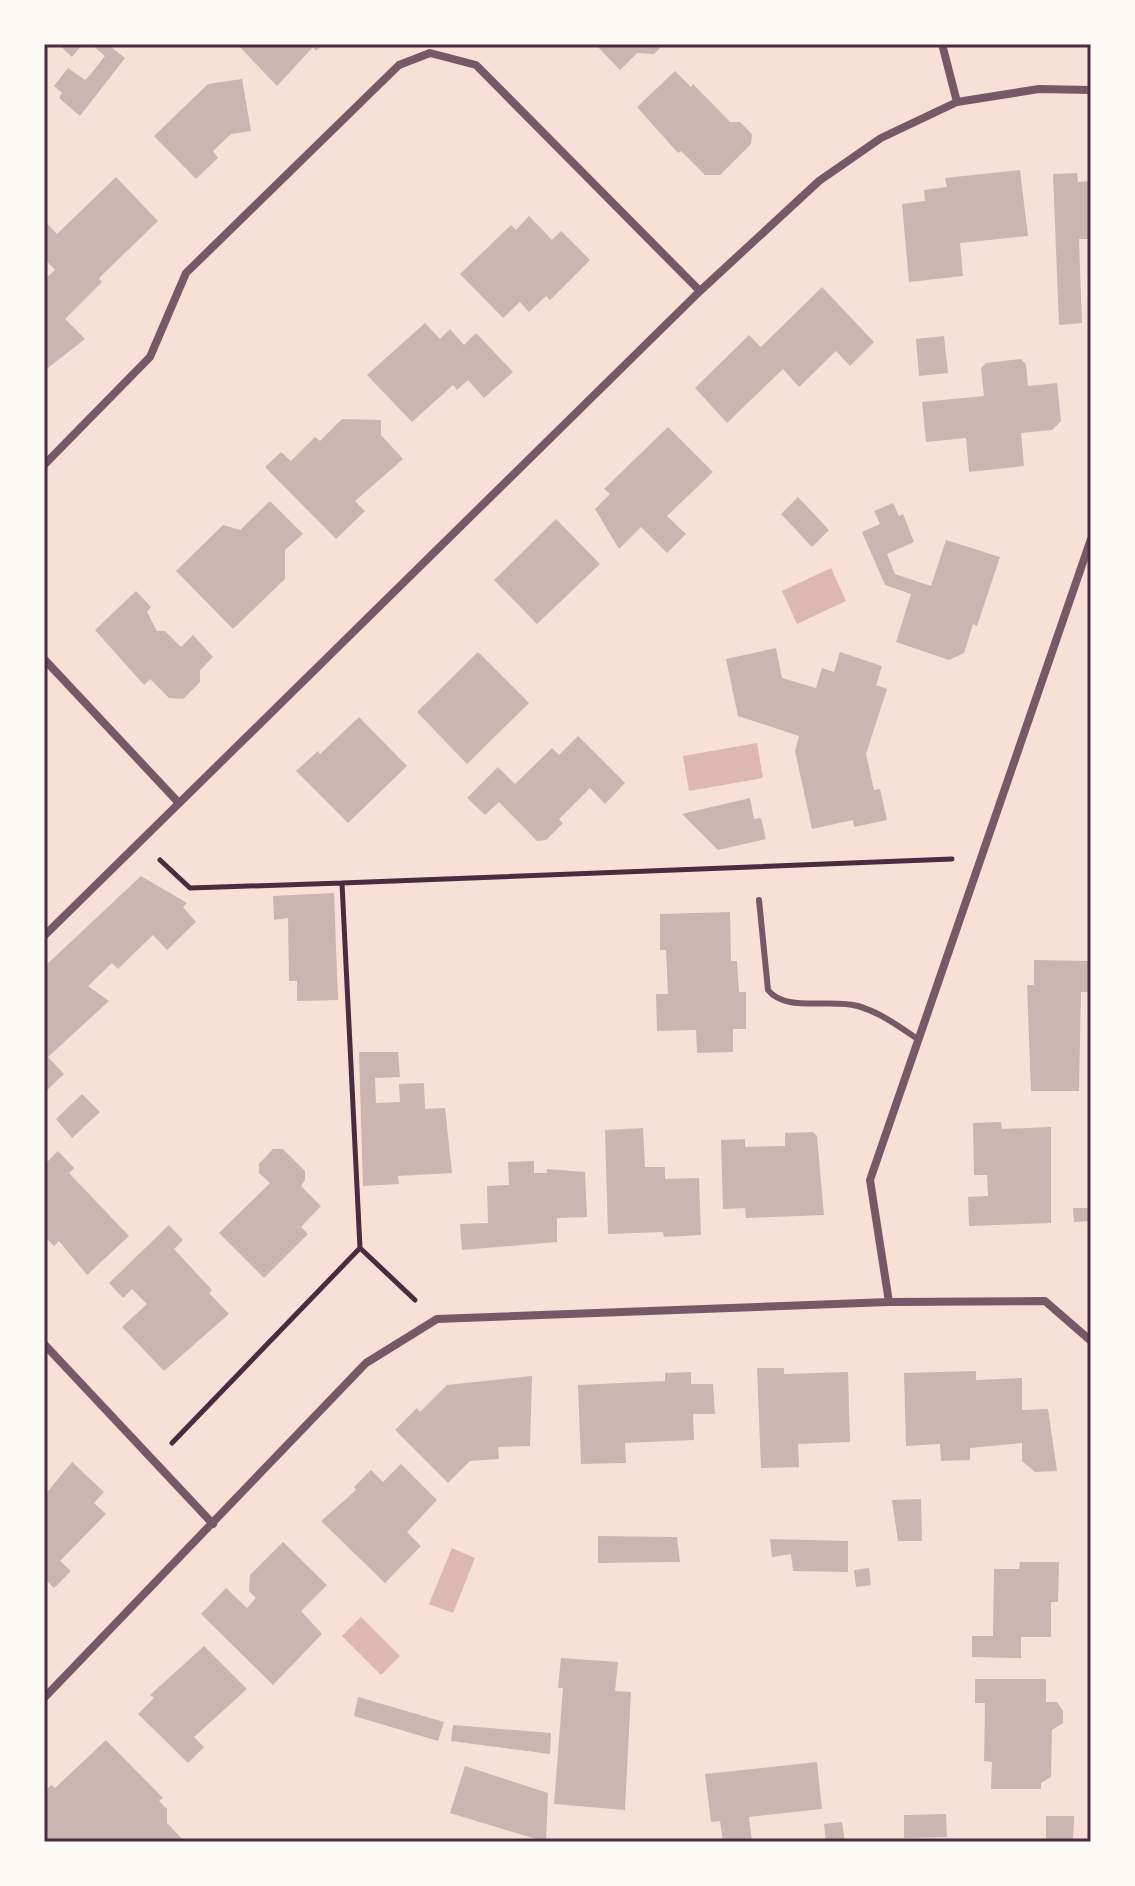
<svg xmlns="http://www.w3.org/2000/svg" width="1135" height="1886" font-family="Karla,sans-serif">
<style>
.water{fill:#dcb8b0}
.building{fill:#ccb4b1}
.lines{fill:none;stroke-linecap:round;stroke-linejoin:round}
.path{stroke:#4a2c40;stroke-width:5}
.service{stroke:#755966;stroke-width:6}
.minor{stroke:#755966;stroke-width:8}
.neatline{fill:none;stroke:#4a2c40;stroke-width:3}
</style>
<rect width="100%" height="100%" fill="#f7e1d7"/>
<path class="water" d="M831 568 846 601 797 624 782 591Z
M757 743 763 778 689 791 683 756Z
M452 1548 475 1558 453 1613 429 1604Z
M361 1617 400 1656 381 1675 342 1636Z"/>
<path class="building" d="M58 44H83L72 57Z
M91 44H107L125 58 80 116 59 98 62 93 54 86 68 68 85 80 90 75 105 56Z
M237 44H323L316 51 313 47 277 86Z
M595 44H664L654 54 637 53 620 70Z
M675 71 691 87 693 84 730 122H740L752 134 751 144 720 175H705L681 151 678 153 637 107Z
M242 79 251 131 231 134 213 151 218 158 196 179 154 136 208 84Z
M1020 170 1028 236 960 243 963 276 909 282 902 204 925 201 924 190 947 187 945 178Z
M1077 173 1078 182 1091 181V239H1079L1082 323 1059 325 1053 174Z
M116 177 158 221 99 278 102 282 65 319 85 339 44 371V280L55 270 44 258V220L57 234Z
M529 216 552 240 561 231 590 260 550 300 546 296 529 312 520 302 503 318 460 274 511 225 516 230Z
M822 287 874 342 850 366 836 351 799 387 783 369 727 423 695 388 749 335 761 347Z
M425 323 440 339 450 329 464 345 476 333 513 372 484 398 468 380 457 390 453 385 412 422 367 375Z
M944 336 948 373 919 376 916 339Z
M1021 359 1026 364 1028 386 1057 383 1061 421 1052 430 1021 433 1024 466 969 472 966 438 926 442 922 402 984 396 981 368 986 363Z
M342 419 381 420V435L403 459 355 501 365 511 336 539 265 467 281 452 291 461 315 437 320 441Z
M668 427 713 472 667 516 686 534 667 553 641 527 619 549 595 509 610 494 604 489Z
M798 497 829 530 812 547 781 514Z
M270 501 303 534 285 550V579L233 629 176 571 223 525 240 530Z
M893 503 899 516 903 514 914 542 887 554 895 574 931 586 946 540 1000 557 977 626 973 624 964 653 949 660 896 642 911 594 885 585 862 532 880 524 874 511Z
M556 519 600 564 537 624 494 580Z
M136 591 151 607 147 612 157 631H165L181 647 193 635 213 657 200 670V682L183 699 169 698 150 679 144 685 95 630Z
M776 648 782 678 816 688 822 668 834 672 840 652 882 666 876 685 887 689 866 754 874 790 880 789 887 820 854 827 853 820 812 829 795 751 799 736 738 716 726 659Z
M478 652 529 703 467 764 417 712Z
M359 717 407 766 348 823 296 771 318 751 320 754Z
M578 736 625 783 605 804 590 788 559 819 563 823 546 840 537 841 499 802 485 815 467 798 498 767 515 784 552 748 559 755Z
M750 798 754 819 761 818 766 839 718 850 682 814Z
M141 876 187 903 183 907 196 922 167 950 153 935 118 969 112 963 88 986 109 1001 48 1057 64 1074 44 1093V967Z
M334 893 338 1000 297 1001V981H289L288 918 274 920 273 896Z
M730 912 731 961H737L739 992H746V1029H733V1052L697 1053 696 1030 657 1031 656 994H668L666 950H660V914Z
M1034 960 1091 961V992H1081L1079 1091H1031L1027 985H1034Z
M359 1052H398L400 1077 375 1078 376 1103 400 1102 399 1084 424 1083 425 1109 445 1108 452 1173 398 1176 399 1184 363 1186Z
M82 1094 100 1112 72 1138 56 1119Z
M1001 1122 1002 1129 1051 1127V1223L969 1226 968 1197 988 1196 987 1175H974L973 1123Z
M643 1128 645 1167H665V1179L699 1178 701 1235 664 1237 663 1232 608 1234 605 1130Z
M813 1132 817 1136 824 1215 746 1218 745 1208 723 1209 721 1140 745 1139V1147L785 1146V1133Z
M273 1149H283L305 1171V1180L301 1186 321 1206 301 1227 308 1234 264 1278 219 1233 270 1183 259 1173V1164Z
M58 1151 74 1168 69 1173 129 1236 87 1275 59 1241 54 1246 44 1236V1165Z
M534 1161V1173H547V1169L585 1172 587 1217 557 1218V1242L462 1250 460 1224 488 1223 487 1186 509 1185 508 1162Z
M1073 1208H1091V1221L1074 1222Z
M169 1225 183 1240 174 1249 212 1290 209 1293 229 1314 164 1371 122 1327 147 1304 132 1289 123 1298 109 1283Z
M757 1368H784V1374L848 1372 850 1442 798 1444 799 1467 761 1468Z
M976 1371V1380L1022 1378V1410L1048 1409 1057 1471 1035 1472 1022 1461V1443L970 1448V1460L941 1461 940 1444 906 1446 904 1373Z
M691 1372V1384H713L715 1414H693L694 1440 625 1443 626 1463 581 1464 578 1385 665 1381V1373Z
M532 1376 530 1446 498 1447 499 1459 470 1461 448 1483 395 1430 417 1408 420 1412 447 1385Z
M72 1462 104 1492 94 1503 106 1514 60 1561 71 1571 54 1588 44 1578V1496Z
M401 1464 437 1500 407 1532 421 1546 385 1583 321 1521 356 1490 354 1487 371 1470 383 1482Z
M921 1499 922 1541H898L892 1500Z
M598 1536 677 1537 680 1562 598 1563Z
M770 1539 848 1541V1572L793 1571 791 1554 772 1557Z
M283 1542 327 1585 301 1611 322 1634 273 1685 201 1614 226 1588 247 1608 256 1598 249 1591 250 1575Z
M1020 1562H1059L1058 1602H1051V1637H1021V1658L972 1657V1636H993L994 1569H1019Z
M869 1568 871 1585 856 1587 854 1570Z
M204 1646 247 1689 194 1737 204 1747 188 1763 138 1714 154 1698 150 1695Z
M561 1658 618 1662 615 1691 631 1692 625 1810 554 1804 563 1688H558Z
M975 1679H1046V1702H1057L1063 1711V1723L1052 1730 1051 1777 1041 1783V1789H991L992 1762 984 1761 985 1703H975Z
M358 1697 444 1722 438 1741 354 1716Z
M453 1725 551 1733 550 1754 451 1741Z
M106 1740 163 1798 159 1801 167 1809V1823L185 1842H44V1792L51 1785 55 1788Z
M817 1762 822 1809 749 1817 752 1842H723L720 1821 711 1822 705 1774Z
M465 1766 548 1793 546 1842 450 1813Z
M946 1814 947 1837 904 1838V1815Z
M1046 1816H1074L1073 1842H1046Z
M842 1822 845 1842H826L824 1824Z"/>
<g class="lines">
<path class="path" d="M160 860 190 888 342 883 360 1248 415 1300
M342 883 952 859
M172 1443 360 1248"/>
<path class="service" d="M759 900 768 990C786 1013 830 998 858 1006 881 1013 900 1027 919 1040"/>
<path class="minor" d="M942 44 957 102
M44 465 150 357 186 273 399 65 430 53 476 65 700 291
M44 659 178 802
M44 936 700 291 819 181 881 138 957 102 1039 89 1091 90
M889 1302 870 1180 1091 539
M44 1344 213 1524
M44 1698 366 1363 437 1319 889 1302 1045 1301 1091 1341"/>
</g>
<rect width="1135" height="1886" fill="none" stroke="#fffaf5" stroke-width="92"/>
<rect x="46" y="46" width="1043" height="1794" class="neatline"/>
</svg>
